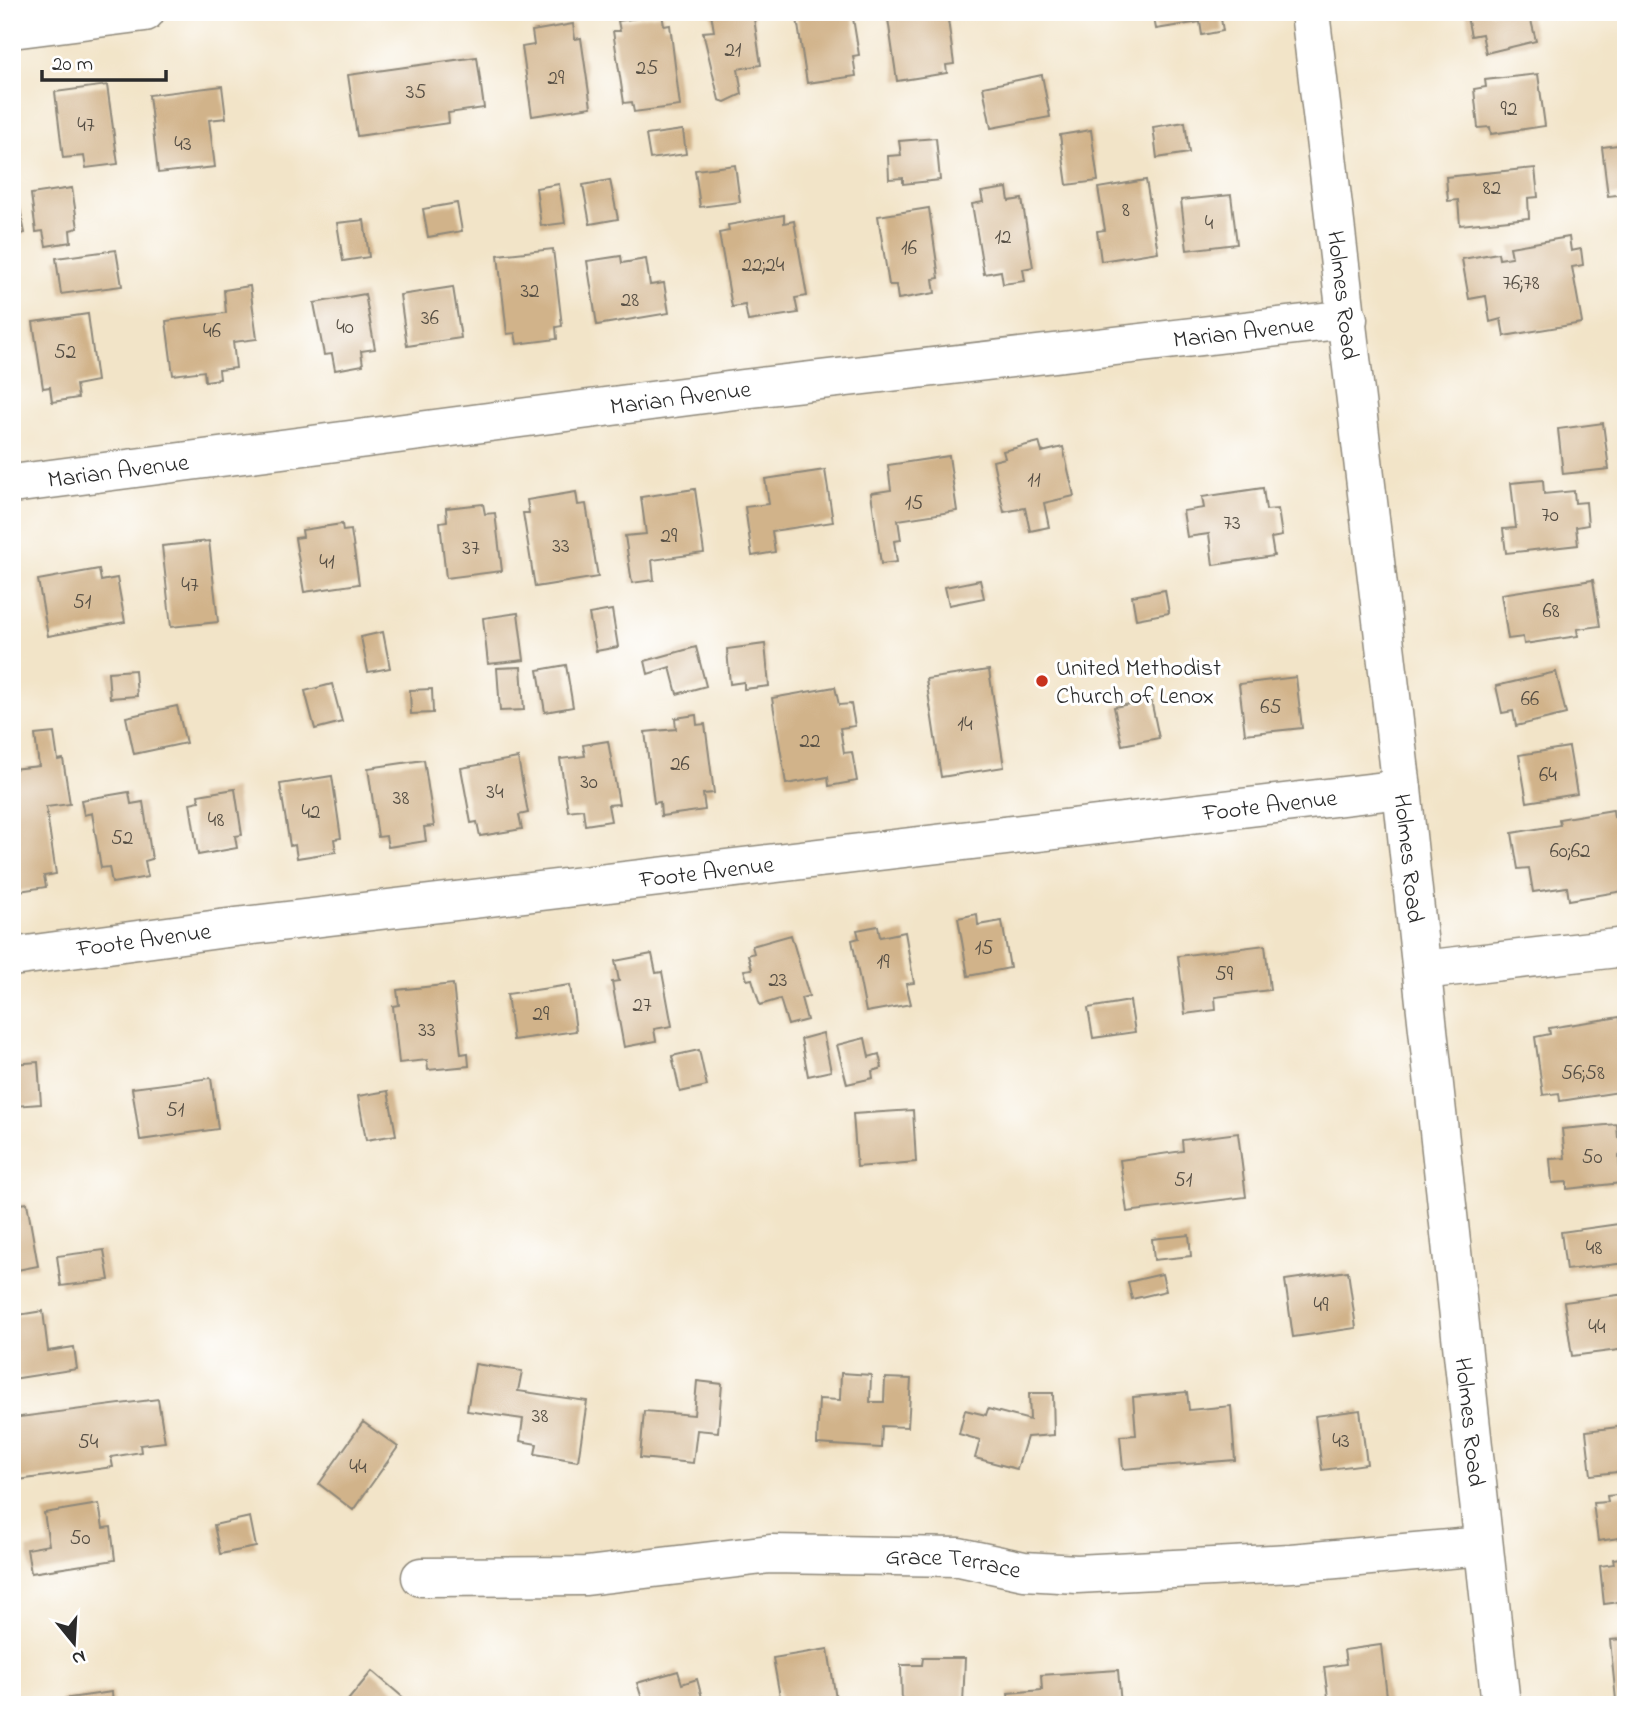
<svg xmlns="http://www.w3.org/2000/svg" width="1638" height="1717" font-family="'Indie Flower',sans-serif">
<style>
.building{fill:#d1b38a}
.lines{fill:none;stroke-linecap:round;stroke-linejoin:round}
.minor-casing{stroke:#8e887a;stroke-width:41}
.tertiary-casing{stroke:#8e887a;stroke-width:41}
.minor{stroke:#fff;stroke-width:38}
.tertiary{stroke:#fff;stroke-width:38}
.poi-dot{fill:#c8321e;stroke:#fff;stroke-width:2.5}
.labels{text-anchor:middle;stroke-width:6;stroke-linejoin:round;paint-order:stroke}
.number-label{font-size:21px;fill:#544d43}
.street-label{font-size:24px;fill:#2b2b2b;stroke:#fff}
.poi-label{font-size:24px;fill:#2b2b2b;stroke:#fff;text-anchor:start}
</style>
<rect width="100%" height="100%" fill="#fff"/>
<filter id="ink" filterUnits="userSpaceOnUse"><feTurbulence type="fractalNoise" baseFrequency=".0143" numOctaves="2"/><feDisplacementMap in="SourceGraphic" scale="14" xChannelSelector="R" yChannelSelector="G"/><feConvolveMatrix kernelMatrix="1 2 1 2 8 2 1 2 1" color-interpolation-filters="sRGB"/></filter>
<filter id="wash" filterUnits="userSpaceOnUse"><feTurbulence type="fractalNoise" baseFrequency=".00686" numOctaves="4" result="noise"/><feDisplacementMap in="SourceGraphic" scale="28" xChannelSelector="R" yChannelSelector="G"/><feGaussianBlur stdDeviation="1.57" result="paint"/><feColorMatrix in="noise" values="0 0 0 0 0 0 0 0 0 0 0 0 0 0 0 0 0 1.4 0 .05"/><feComposite in="paint" operator="in"/></filter>
<g filter="url(#wash)">
<rect width="100%" height="100%" fill="#f2e4c8"/>
<g id="blocks">
<path class="building" d="M753 12 761 65 738 69 742 94 725 102 719 100 703 32 714 31 711 13Z
M796 12H852L859 55 853 56 856 76 807 83Z
M887 12H947L954 64 946 65 947 73 897 81Z
M1153 12H1220L1223 31 1202 35 1200 22 1156 29Z
M1466 12H1529L1536 41 1486 53 1482 34 1471 36Z
M662 14 664 26 670 25 680 106 634 112 632 102 624 103 613 31H620L618 21Z
M573 24 575 39 581 38 591 107 532 116 522 47 534 45 532 31Z
M477 57 484 108 448 113 449 123 357 136 348 75Z
M1538 74 1545 126 1491 134 1490 127 1478 128 1474 89 1486 87 1485 80Z
M1042 75 1050 117 991 128 983 87Z
M107 85 118 164 86 168 84 156 63 158 55 92Z
M222 86 226 118 209 120 215 167 158 173 149 95Z
M1185 122 1189 153 1157 158 1153 127Z
M683 130 686 154 650 159 646 135Z
M1091 130 1098 181 1067 185 1060 135Z
M936 138 940 180 903 184V178L889 179 888 156 901 155 899 141Z
M1626 144V194L1608 196 1602 147Z
M735 165 740 202 700 207 695 170Z
M1535 168 1538 197 1528 198 1529 218 1460 225 1458 200 1448 201 1446 177Z
M610 180 618 219 590 224 583 185Z
M1146 180 1158 252 1101 261 1097 231 1105 230 1098 188Z
M559 184 565 223 541 226 536 188Z
M72 188 78 228 70 230 71 242 46 246 43 231 36 232 31 194Z
M1007 188 1009 201 1022 199 1033 267 1023 269 1025 281 1003 284 1001 271 984 274 972 204 983 202 981 192Z
M1231 195 1237 244 1187 250 1181 200Z
M457 203 462 231 428 237 423 209Z
M19 204 25 233 12 236V205Z
M929 208 939 278 933 279 935 293 898 299 896 285H889L878 216Z
M784 215V223L794 221 807 296 795 298 798 313 748 321 745 305 732 307 719 233 729 231 728 225Z
M364 220 369 257 343 261 337 223Z
M1569 237 1571 251 1581 249 1583 265 1572 267 1582 323 1504 336 1501 319 1490 322 1486 296 1469 299 1462 259 1498 253 1499 259 1512 257 1510 247Z
M553 249 562 326 556 327 557 339 517 344 515 333 507 334 498 255Z
M116 250 122 286 61 294 56 258Z
M621 256 622 263 646 259 650 285 664 283 669 313 597 325 587 261Z
M250 286 257 339 233 342 236 368 219 370 220 379 205 381 204 371 173 375 166 321 226 313 224 290Z
M453 287 461 338 407 346 400 295Z
M365 294 375 349 361 351 363 365 335 370 332 354 324 355 314 303Z
M88 314 97 381 76 385 78 398 52 402 50 387 43 388 33 322Z
M1603 423 1609 469 1563 474 1558 429Z
M1039 442 1042 452 1063 447 1074 496 1044 503 1049 527 1030 531 1025 508 1004 512 993 461 1005 458 1003 451Z
M949 456 957 511 898 520 901 540 894 541 897 562 881 564 871 493 891 490 888 465Z
M825 470 833 522 772 531 775 552 752 556 745 507 769 504 765 479Z
M1543 480 1544 494 1574 491 1575 503 1586 502 1588 525 1576 527 1578 545 1506 553 1503 529 1516 528 1511 483Z
M1263 488 1266 510 1278 509 1282 536 1271 538 1274 556 1213 565 1209 534 1187 537 1183 511 1204 508 1202 497Z
M695 489 704 553 652 560 654 580 632 583 625 536 646 534 641 497Z
M576 492 578 505 586 504 598 577 535 587 523 513H529L527 500Z
M483 504 485 514 495 513 502 571 446 578 440 522 447 521 446 508Z
M342 524 343 531 351 530 359 584 304 592 295 538 303 537 302 530Z
M209 541 218 622 171 627 162 546Z
M99 569 101 581 117 578 125 622 48 636 38 580Z
M980 580 984 598 949 605 945 587Z
M1593 580 1600 626 1577 629 1578 636 1524 644 1523 637 1508 639 1501 594Z
M1165 590 1169 613 1136 619 1132 596Z
M612 610 618 647 596 651 589 614Z
M518 613 524 660 488 664 483 618Z
M383 632 390 668 368 672 361 637Z
M765 644 769 686 744 689V682L730 684 727 649Z
M696 647 706 686 677 694 670 667 648 674 645 661Z
M566 665 573 707 545 712 538 670Z
M521 667 524 710 500 711 497 668Z
M135 670 137 696 110 698 108 672Z
M989 670 1004 767 941 777 926 679Z
M1556 672 1566 714 1516 726 1513 711 1502 713 1496 686Z
M1296 677 1302 728 1245 734 1239 684Z
M332 684 342 722 315 729 305 691Z
M835 687 839 705 851 704 855 726 840 728 844 753 852 752 857 781 829 786 828 777 786 784 772 698Z
M432 689 433 713 411 714 410 690Z
M1151 700 1159 738 1122 745 1114 707Z
M177 706 186 743 134 754 126 717Z
M696 715 697 725 705 724 714 793 703 794 705 810 661 816 660 802 654 803 645 732 676 729 675 718Z
M54 733 58 760 63 759 70 804 46 807 56 874 44 876 46 887 12 892V769L39 766 35 735Z
M608 741 619 804 608 805 611 821 585 825 583 809 568 811 560 759 585 756 583 745Z
M1569 747 1577 794 1527 802 1519 755Z
M518 758 528 813 519 815 522 829 480 836 477 822 471 823 461 768Z
M424 760 434 826 424 827 426 841 388 847 386 836 378 837 368 768Z
M332 776 341 838 334 839 336 852 297 858 295 845 290 846 280 784Z
M235 789 242 835 235 836 237 848 198 855 190 803 199 801 198 795Z
M129 792 131 804 143 802 152 859 145 861 148 877 112 883 109 867 101 868 92 813 84 815 81 800Z
M1613 810 1614 817 1626 815V899L1623 891 1569 900 1567 887 1533 892 1529 868 1518 869 1512 833 1560 825 1559 819Z
M977 914 978 925 1002 921 1010 968 968 976 958 918Z
M878 926 880 937 905 932 914 983 906 984 911 1004 866 1012 852 940 859 938 857 930Z
M791 935 809 996 801 998 807 1020 788 1025 780 999 760 1005 752 979 747 980 744 970 752 969 748 955 754 953 752 946Z
M1265 945 1270 990 1215 997 1216 1010 1185 1014 1178 956Z
M652 954 656 973 662 972 672 1026 654 1029 656 1041 624 1047 612 982 619 981 615 961Z
M453 984 461 1054 468 1053 469 1066 428 1070 427 1060 399 1063 393 1006 399 1005 397 990Z
M570 985 576 1031 513 1040 507 994Z
M1130 1001 1135 1032 1093 1038 1088 1008Z
M1620 1017 1626 1053V1091L1560 1101 1559 1093 1543 1095 1535 1037 1550 1034 1549 1028Z
M823 1033 831 1071 808 1076 801 1039Z
M865 1038 869 1057 879 1054 882 1068 872 1071 873 1078 847 1084 837 1045Z
M699 1050 707 1086 680 1092 672 1056Z
M38 1062 41 1104 14 1106 12 1064Z
M211 1078 218 1129 140 1140 132 1088Z
M388 1091 396 1135 366 1140 358 1096Z
M913 1110 916 1162 857 1167 853 1114Z
M1617 1124 1618 1138 1626 1137V1154L1619 1155 1621 1183 1567 1189V1182L1552 1183 1550 1159 1565 1158 1562 1129Z
M1238 1133 1246 1197 1127 1212 1120 1160 1183 1151 1182 1140Z
M27 1203 38 1266 12 1271V1205Z
M1626 1223V1263L1566 1270 1561 1232Z
M1189 1235 1191 1256 1154 1260 1152 1239Z
M104 1250 109 1280 61 1286 57 1256Z
M1348 1271 1356 1328 1293 1337 1285 1280Z
M1162 1274 1166 1291 1132 1299 1128 1282Z
M1626 1294V1349L1572 1356 1564 1302Z
M43 1311 48 1351 74 1347 77 1369 12 1379V1316Z
M475 1364 522 1371 518 1391 587 1401 578 1461 535 1454 537 1444 520 1441 523 1419 467 1411Z
M841 1373 871 1375 870 1402H884L885 1378 911 1379 908 1427 882 1426 881 1448 817 1444 819 1399 840 1400Z
M697 1381 722 1384 718 1432 697 1430 693 1463 640 1458 644 1411 694 1415Z
M1187 1392 1189 1410 1231 1406 1235 1460 1123 1469 1120 1436 1136 1435 1133 1397Z
M1029 1393H1053L1054 1435 1027 1437 1017 1469 975 1458 980 1440 959 1434 965 1410 986 1415 988 1409 1030 1420Z
M158 1399 165 1442 140 1445 141 1452 111 1457 113 1467 18 1480 12 1418Z
M1360 1410 1367 1464 1322 1470 1315 1416Z
M363 1422 398 1447 353 1510 319 1484Z
M1626 1426V1471L1591 1475 1586 1431Z
M1626 1494V1537L1598 1541 1593 1503 1608 1502 1607 1496Z
M99 1504 103 1528 111 1527 115 1560 31 1573 27 1549 49 1545 44 1513Z
M250 1517 256 1547 220 1554 214 1525Z
M1626 1557V1608L1620 1609 1619 1602 1604 1604 1600 1566 1614 1564 1613 1559Z
M1622 1631H1626V1699L1616 1700 1610 1640 1622 1639Z
M1381 1645 1388 1705H1329L1324 1667 1346 1664 1344 1650Z
M828 1649 837 1705H809L808 1698 781 1702 773 1658Z
M923 1658H965L963 1705H902L901 1665H922Z
M1118 1670 1121 1705H1009L1008 1693 1042 1690 1041 1675Z
M372 1671 412 1705H344Z
M678 1671 682 1684 697 1679 704 1705H644L637 1683Z
M112 1692 113 1705H62V1699Z
M767 1698V1705H747L746 1700Z"/>
</g>
</g>
<g filter="url(#ink)">
<use href="#blocks" fill-opacity="0" stroke="#8e887a" stroke-width="2"/>
<g class="lines">
<g class="minor-casing">
<g id="minor">
<path d="M12 29 145 12"/>
<path id="s1" d="M12 484 743 389 1348 319"/>
<path id="s2" d="M12 957 219 929 1402 789"/>
<path d="M1422 970 1626 947"/>
<path id="s3" d="M421 1577 586 1576 770 1554 959 1557 1024 1571 1077 1574 1291 1563 1483 1546"/>
</g>
</g>
<g class="tertiary-casing">
<g id="tertiary">
<path id="s4" d="M1310 12 1402 789 1501 1705"/>
</g>
</g>
<use href="#minor" class="minor"/>
<use href="#tertiary" class="tertiary"/>
</g>
</g>
<circle class="poi-dot" cx="1042" cy="681" r="7"/>
<g class="labels">
<g class="number-label">
<text x="733" y="56">21</text>
<text x="647" y="74">25</text>
<text x="556" y="84">29</text>
<text x="416" y="98">35</text>
<text x="1509" y="115">92</text>
<text x="86" y="131">47</text>
<text x="183" y="150">43</text>
<text x="1492" y="194">82</text>
<text x="1126" y="216">8</text>
<text x="1209" y="229">4</text>
<text x="1003" y="243">12</text>
<text x="909" y="254">16</text>
<text x="763" y="271">22;24</text>
<text x="1521" y="289">76;78</text>
<text x="530" y="297">32</text>
<text x="630" y="306">28</text>
<text x="430" y="324">36</text>
<text x="345" y="333">40</text>
<text x="212" y="337">46</text>
<text x="65" y="358">52</text>
<text x="1034" y="486">11</text>
<text x="914" y="509">15</text>
<text x="1550" y="521">70</text>
<text x="1232" y="529">73</text>
<text x="669" y="542">29</text>
<text x="561" y="552">33</text>
<text x="471" y="554">37</text>
<text x="327" y="568">41</text>
<text x="190" y="591">47</text>
<text x="82" y="608">51</text>
<text x="1551" y="617">68</text>
<text x="1530" y="705">66</text>
<text x="1271" y="713">65</text>
<text x="965" y="730">14</text>
<text x="810" y="747">22</text>
<text x="680" y="770">26</text>
<text x="1548" y="781">64</text>
<text x="589" y="788">30</text>
<text x="495" y="798">34</text>
<text x="401" y="804">38</text>
<text x="311" y="818">42</text>
<text x="216" y="826">48</text>
<text x="122" y="844">52</text>
<text x="1570" y="857">60;62</text>
<text x="984" y="954">15</text>
<text x="883" y="968">19</text>
<text x="1224" y="980">59</text>
<text x="778" y="986">23</text>
<text x="642" y="1011">27</text>
<text x="541" y="1020">29</text>
<text x="427" y="1036">33</text>
<text x="1583" y="1079">56;58</text>
<text x="175" y="1116">51</text>
<text x="1592" y="1163">50</text>
<text x="1183" y="1186">51</text>
<text x="1594" y="1254">48</text>
<text x="1321" y="1311">49</text>
<text x="1597" y="1333">44</text>
<text x="540" y="1422">38</text>
<text x="1341" y="1447">43</text>
<text x="88" y="1448">54</text>
<text x="358" y="1473">44</text>
<text x="80" y="1544">50</text>
</g>
<g class="street-label">
<text dy="8" stroke="none"><textPath href="#s4" startOffset="285">Holmes Road</textPath></text>
<text dy="8" stroke="none"><textPath href="#s1" startOffset="1241">Marian Avenue</textPath></text>
<text dy="8" stroke="none"><textPath href="#s1" startOffset="674">Marian Avenue</textPath></text>
<text dy="8" stroke="none"><textPath href="#s1" startOffset="107">Marian Avenue</textPath></text>
<text dy="8" stroke="none"><textPath href="#s2" startOffset="1267">Foote Avenue</textPath></text>
<text dy="8" stroke="none"><textPath href="#s4" startOffset="852">Holmes Road</textPath></text>
<text dy="8" stroke="none"><textPath href="#s2" startOffset="700">Foote Avenue</textPath></text>
<text dy="8" stroke="none"><textPath href="#s2" startOffset="133">Foote Avenue</textPath></text>
<text dy="8" stroke="none"><textPath href="#s4" startOffset="1419">Holmes Road</textPath></text>
<text dy="8" stroke="none"><textPath href="#s3" startOffset="534">Grace Terrace</textPath></text>
</g>
<g class="poi-label">
<text x="1056" y="675">United Methodist<tspan x="1056" dy="28">Church of Lenox</tspan></text>
</g>
</g>
<rect width="1638" height="1717" fill="none" stroke="#fff" stroke-width="42"/>
<g transform="translate(74 1643) rotate(162)" stroke="#ffffff" stroke-width="5" paint-order="stroke">
<path d="M0-5L12 26L0 18L-12 26Z" fill="#2b2b2b"/>
<text y="-10" font-size="19" font-weight="bold" text-anchor="middle" fill="#2b2b2b">N</text>
</g>
<path d="M42 70v10h124v-10" fill="none" stroke="#2b2b2b" stroke-width="3.5"/>
<text x="52" y="70" font-size="21" fill="#2b2b2b" stroke="#ffffff" stroke-width="5" paint-order="stroke">20 m</text>
</svg>
